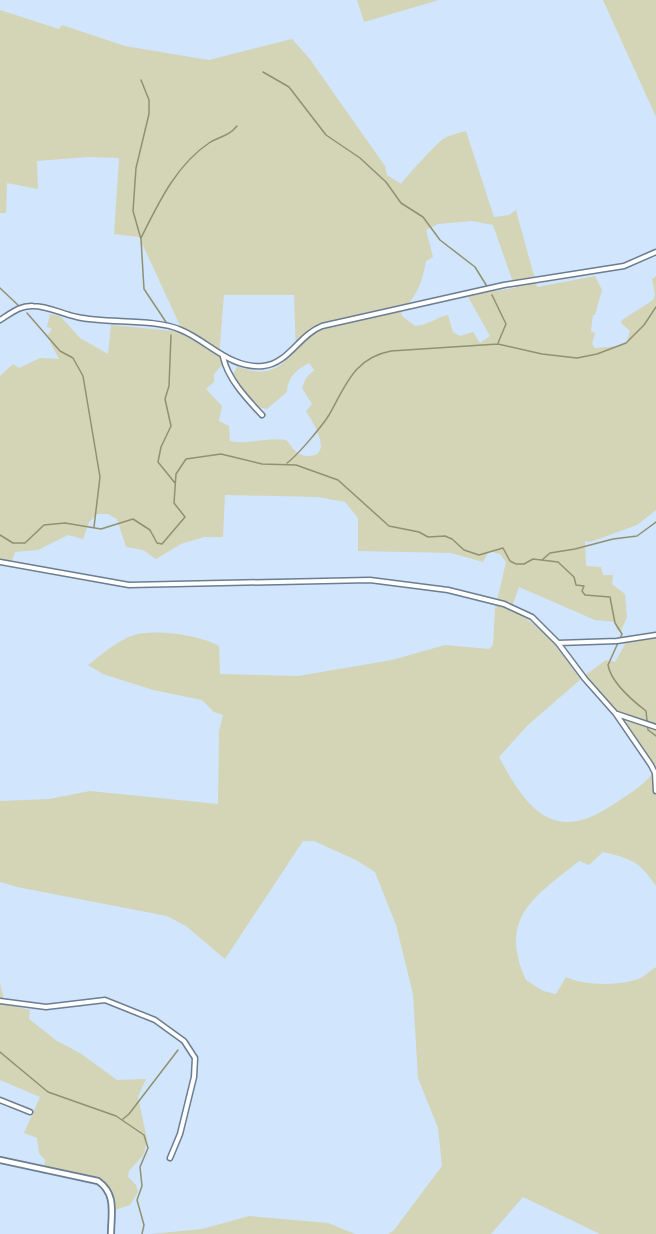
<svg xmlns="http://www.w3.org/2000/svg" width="656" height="1234" font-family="'Work Sans',sans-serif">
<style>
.green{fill:#d4d5b7;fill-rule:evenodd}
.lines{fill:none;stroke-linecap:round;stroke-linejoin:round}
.stream{stroke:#909172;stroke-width:1.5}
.minor-casing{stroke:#6b7d91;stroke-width:7}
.tertiary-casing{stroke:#6b7d91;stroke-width:8}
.minor{stroke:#fff;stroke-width:4}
.tertiary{stroke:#fff;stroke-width:4.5}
</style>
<rect width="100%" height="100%" fill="#d1e5fc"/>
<path class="green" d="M357 0H439L364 22Z
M603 0H656V117Z
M0 10 59 29 62 25 125 46 209 60 292 39 309 58 385 166 387 175 401 184C402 181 439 141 443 139 450 135 459 133 466 131L494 217 509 215 516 210 537 287 595 276 602 290 595 315H593L591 331 595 333 592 344 595 348 619 346 627 342 630 331 621 323 622 320 653 300 655 295 652 279 656 276V510L637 525 590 542 585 541 586 566 601 567 603 575H613L612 584 625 594 627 617 621 631 617 630 615 622 595 620 519 587 511 610C545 627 558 649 581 679L528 725 499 757C527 810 554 845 614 804 630 793 645 785 656 769L626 725 584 676 606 660 615 662 629 637H656V886C639 861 632 859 603 852L589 865 579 861C536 896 497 917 526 980L543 991 556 994 566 977C584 986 622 986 641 978 646 975 651 970 656 967V1234H600L523 1197 491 1234H388L394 1230 442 1166 438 1128 418 1078 413 994 396 925 375 872 356 860 314 841H303L225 959 186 926 167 916 17 887 0 882V801L49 799 90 791 218 804 219 731 223 715 214 712 202 700 153 690 103 674 88 665C101 655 116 642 131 636 152 628 200 635 219 646L220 674 298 676 392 660 445 645 489 649 493 645 495 609 506 562 500 554 489 551 483 562 451 553 358 551V518L345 502 318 497 225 495 223 537H204L181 544 156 559 143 550 126 547 117 519 108 514H97L89 522 83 539 68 535 38 550 15 552 11 563 0 562V376L13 364 19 368 40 358 59 359 47 336 52 329 47 327 50 314 60 316 80 338 108 354 111 325 183 332 139 237 114 234 119 158 89 157 37 161 38 189 7 183 6 213H0ZM472 221 493 225 515 288 467 295 490 336 480 343 473 332 460 336 453 332 448 315C435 318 429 325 415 326L402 316 401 312C417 296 422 283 426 261L433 257 426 230 438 224ZM224 295H294L296 350C277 372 264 377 237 366L233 375 254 406 267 409 287 392C287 378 297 369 309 363L314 370 306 378 302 388 312 404 306 411C312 421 335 456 308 456 304 456 298 454 295 451 291 447 290 443 286 440 267 437 249 445 230 441L229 426 219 421 222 406 206 389 214 382V374L227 360 219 356Z
M0 983 5 1004 30 1010 29 1019 57 1041 80 1053 117 1080 146 1079 138 1097 147 1139 144 1154 129 1171 128 1177 136 1185 138 1192 130 1205 112 1211 109 1191C89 1175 67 1175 43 1174L45 1160 39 1153 37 1138 24 1133 40 1097 0 1080Z
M249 1216 328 1223 355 1234H151L202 1229Z"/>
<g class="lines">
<path class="stream" d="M263 72 289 87 326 135 360 158 386 182 401 203 423 217 440 240 475 267 488 288
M141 80 149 100V114L136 168 133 211 141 239 144 289 168 325
M141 238C158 204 176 165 209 143 220 136 228 137 237 126
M0 288 19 306
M492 295 506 324 498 343
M27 313 60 351 73 358 83 376 100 477 94 527
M171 335 169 386 165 399 171 426 161 447 158 462 175 483
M287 463C297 456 323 425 329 415 346 385 354 358 391 351L498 344 542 354 577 358 597 354 626 343 644 325 656 307
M0 535 13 543H25L44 525 65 523 101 529 133 519 150 530 157 543 162 544 185 517 174 503 176 474 186 459 221 454 262 464 296 465 338 480 389 526 419 532 428 537 445 536 452 539 464 550 479 555 503 548 510 561 516 564H524L533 559 558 562 574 577 576 585 584 586 582 591 585 595 610 597 615 623 622 634 608 665C611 682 633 701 646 711L648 730 656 736
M542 560 550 553 575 549 613 539 637 536 656 522
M0 1052 48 1092 116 1116 144 1135 148 1148 140 1167 142 1186 137 1200 144 1225 142 1234
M123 1119 129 1114 178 1050"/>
<g class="minor-casing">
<path id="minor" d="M0 320C10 314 20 305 33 306 48 306 62 314 77 317 107 324 154 318 181 330 208 341 230 369 263 366 288 364 299 335 322 326L504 285 624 266 656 252
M223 357C228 379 246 398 262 415
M0 562 129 585 370 580 448 590 504 604 532 617 558 643 585 679 616 714 651 765 655 773 656 791
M558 643 617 641 656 635
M617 714 656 727
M0 1001 46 1007 105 1000 155 1020 184 1041 195 1058 194 1077 180 1134 170 1158
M0 1100 30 1112"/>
</g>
<g class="tertiary-casing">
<path id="tertiary" d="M0 1160 98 1181C117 1194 111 1214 111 1234"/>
</g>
<use href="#minor" class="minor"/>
<use href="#tertiary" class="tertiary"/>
</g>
</svg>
